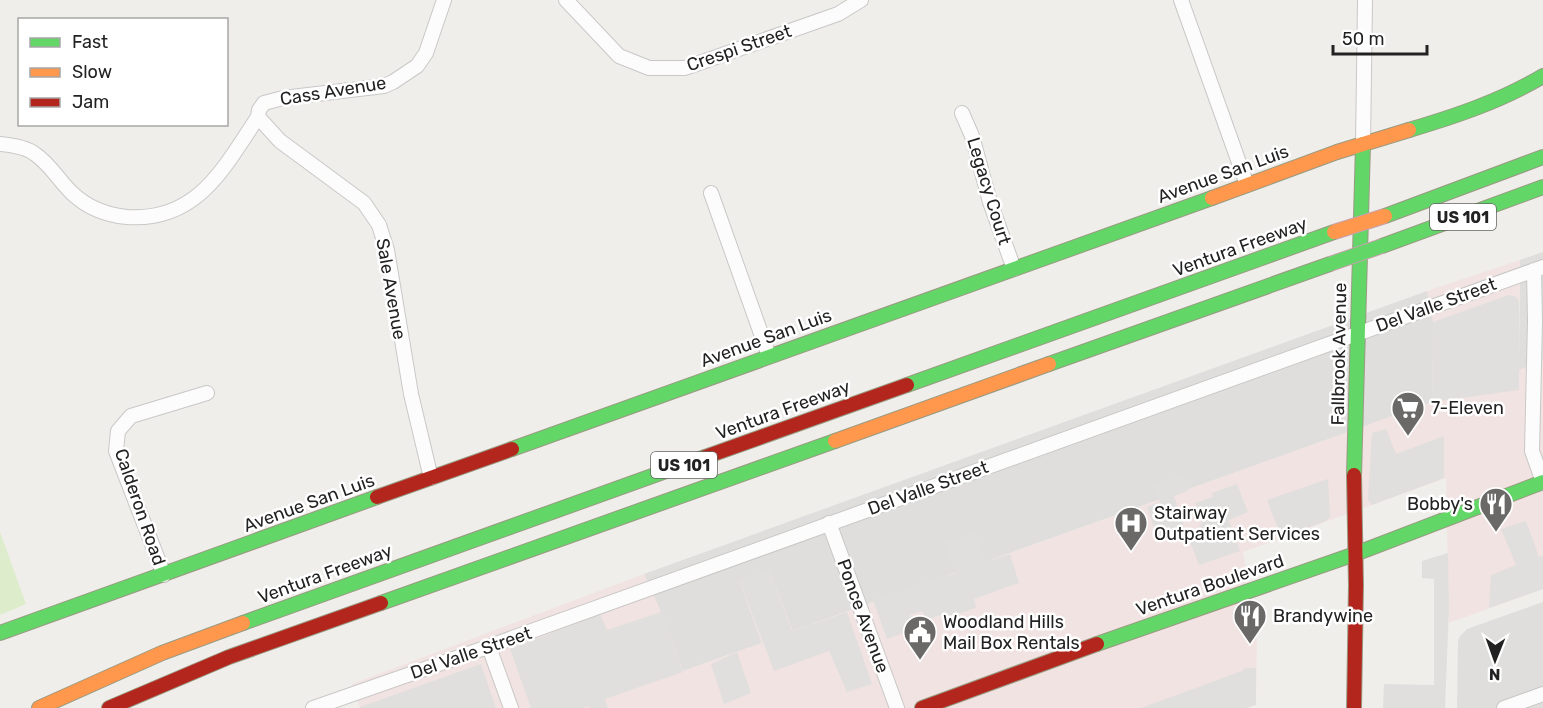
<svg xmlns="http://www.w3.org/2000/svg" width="1543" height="708" font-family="Rubik,sans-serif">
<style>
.residential{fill:#dfdedc}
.commercial{fill:#f1e3e1}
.grass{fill:#ddeccb}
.parking{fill:#e0dfde}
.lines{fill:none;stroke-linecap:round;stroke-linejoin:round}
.street-casing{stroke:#c9c8c7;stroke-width:16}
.fast-casing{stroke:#999a82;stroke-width:16}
.slow-casing{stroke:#999a82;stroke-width:16}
.jam-casing{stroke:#999a82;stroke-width:16}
.street{stroke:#fdfcfc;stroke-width:14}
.fast{stroke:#63d668;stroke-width:14}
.slow{stroke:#ff974d;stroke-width:14}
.jam{stroke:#b3261e;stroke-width:14}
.fast-bridge-casing{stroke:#c5a2ac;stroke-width:16;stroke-linecap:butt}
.slow-bridge-casing{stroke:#c5a2ac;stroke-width:16;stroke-linecap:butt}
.fast-bridge{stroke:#63d668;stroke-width:14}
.slow-bridge{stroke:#ff974d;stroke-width:14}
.labels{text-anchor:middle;stroke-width:5;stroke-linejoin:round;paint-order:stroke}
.shield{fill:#fff;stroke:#646464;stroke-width:1.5}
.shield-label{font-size:16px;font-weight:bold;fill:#222}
.street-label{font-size:18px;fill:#222;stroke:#fff}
.poi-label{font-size:18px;fill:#222;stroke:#fff;text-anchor:start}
</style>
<rect width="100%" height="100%" fill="#f0eeeb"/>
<path class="residential" d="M1543 252V361L1519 370 1520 260Z
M1427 291 1434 319 1432 402 792 631 769 571 740 582 762 643 683 671 644 574Z
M1543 602V708H1457L1458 640 1461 635 1467 629Z"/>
<path class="commercial" d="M1520 260 1518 370 1543 362V589L1449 623 1446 478 1243 552 1257 631 1256 705 1246 708H360L352 684 644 574 661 612 683 671 762 643 740 582 769 570 793 631 1432 402 1433 322 1427 291Z"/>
<path class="grass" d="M0 532 26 604 0 615Z"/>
<path class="parking" d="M1509 295 1516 297 1519 301V390L1432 402 1433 322Z
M1386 429 1396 454 1444 436V478L1372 505 1368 500 1372 433Z
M1182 475 1188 491 1174 496 1186 533 1159 542 1147 507 1160 502 1152 485Z
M1328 479 1330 517 1324 522 1281 536 1267 500Z
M1237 484 1248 512 1229 520 1240 551 1199 565 1187 534 1200 530 1199 525 1202 524 1195 503 1213 497 1212 493Z
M1526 521 1539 557 1543 556V589L1489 608 1491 575 1516 565 1501 529Z
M975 532 985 562 1010 554 1019 583 974 599 976 608 943 619 940 615 926 620 922 611 910 615 914 629 887 639 873 600 956 573 944 543Z
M1448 553 1449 608 1445 708H1383L1384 684 1434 685V579L1422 578V561Z
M769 570 792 631 847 612 872 684 847 692 829 651 774 671 740 582Z
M661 612 683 672 605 699 608 708H589L588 706 583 708H531L510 649 600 614 607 630Z
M737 652 751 693 724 704 711 664Z
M481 664 496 708H360V707Z
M1245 668H1256V705L1246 708H1141L1242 671Z"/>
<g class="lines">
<g class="street-casing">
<path id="street" d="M566 0 619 56 649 68H685L838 14 861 0
M1181 0 1247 185
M962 113 972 136 990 202 1014 269
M258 117 280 141 364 203 379 225 387 250 411 394 431 478
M0 144C11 145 26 147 35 154 50 164 60 182 73 194 88 208 107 215 127 217 198 222 224 167 258 117L259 110 264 103 283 98 384 86 393 82 417 66 426 53 444 0
M1363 144 1365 0
M711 193 769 356
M1534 270 1535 321 1532 451 1543 482
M829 523 897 708
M164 575 116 451 118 431 131 416 207 393
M489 647 511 708
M313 708 479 650 1543 267
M1504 708 1543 694"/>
</g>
<g class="fast-casing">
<path id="fast" d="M1409 130C1456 116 1501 101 1543 76
M1385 216 1543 157
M1382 246 1543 187
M1049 364 1330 264
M907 385 1334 232
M512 449 1212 198
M1354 475 1363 144
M381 603 835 441
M243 623 705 457
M0 633 377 497
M1097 644 1355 554 1543 482"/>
</g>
<g class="slow-casing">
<path id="slow" d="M1212 198 1337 152 1409 130
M835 441 1049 364
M39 708 162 653 243 623"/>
</g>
<g class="jam-casing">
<path id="jam" d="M705 457 907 385
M377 497 512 449
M109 708 229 657 381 603
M922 708 1097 644
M1354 708 1356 585 1354 475"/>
</g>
<use href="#street" class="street"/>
<use href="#fast" class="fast"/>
<use href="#slow" class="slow"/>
<use href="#jam" class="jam"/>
<g class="fast-bridge-casing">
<path id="fast-bridge" d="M1330 264 1382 246"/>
</g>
<g class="slow-bridge-casing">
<path id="slow-bridge" d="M1334 232 1385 216"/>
</g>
<use href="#fast-bridge" class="fast-bridge"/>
<use href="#slow-bridge" class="slow-bridge"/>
</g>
<defs>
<g id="supermarket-pin" transform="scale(1.725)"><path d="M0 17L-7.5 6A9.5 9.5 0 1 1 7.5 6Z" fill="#6a6968" stroke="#fff"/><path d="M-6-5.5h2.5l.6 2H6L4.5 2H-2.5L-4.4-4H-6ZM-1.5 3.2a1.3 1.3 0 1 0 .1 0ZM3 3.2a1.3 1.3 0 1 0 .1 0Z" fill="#fff"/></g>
<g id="restaurant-pin" transform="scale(1.725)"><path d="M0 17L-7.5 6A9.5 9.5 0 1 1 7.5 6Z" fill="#6a6968" stroke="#fff"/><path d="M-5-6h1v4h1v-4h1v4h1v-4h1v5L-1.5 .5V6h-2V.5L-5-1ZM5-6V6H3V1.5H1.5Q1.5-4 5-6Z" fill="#fff"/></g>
<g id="hospital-pin" transform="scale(1.725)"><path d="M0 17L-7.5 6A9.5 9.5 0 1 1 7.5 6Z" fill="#6a6968" stroke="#fff"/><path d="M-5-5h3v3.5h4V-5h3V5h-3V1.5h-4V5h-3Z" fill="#fff"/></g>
<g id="civic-pin" transform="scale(1.725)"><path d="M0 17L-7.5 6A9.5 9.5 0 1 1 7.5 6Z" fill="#6a6968" stroke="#fff"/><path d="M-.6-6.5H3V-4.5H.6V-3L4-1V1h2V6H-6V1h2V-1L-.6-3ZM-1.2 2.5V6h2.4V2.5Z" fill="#fff"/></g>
</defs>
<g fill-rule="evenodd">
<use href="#supermarket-pin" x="1408" y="408"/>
<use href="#restaurant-pin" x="1496" y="504"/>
<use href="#hospital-pin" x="1131" y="523"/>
<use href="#restaurant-pin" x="1250" y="616"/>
<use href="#civic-pin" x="920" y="632"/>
</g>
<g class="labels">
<g class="shield">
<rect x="1430" y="204" width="66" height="26" rx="4.5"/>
<rect x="651" y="452" width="66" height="26" rx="4.5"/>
</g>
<g class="shield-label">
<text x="1463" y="223">US 101</text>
<text x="684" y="471">US 101</text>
</g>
<g class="street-label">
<text transform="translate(739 48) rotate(-19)" y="6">Crespi Street</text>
<text transform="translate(333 91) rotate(-9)" y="6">Cass Avenue</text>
<text transform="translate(1223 174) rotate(-20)" y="6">Avenue San Luis</text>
<text transform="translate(989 191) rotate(73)" y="6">Legacy Court</text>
<text transform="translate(1240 247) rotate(-20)" y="6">Ventura Freeway</text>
<text transform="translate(391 289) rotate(80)" y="6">Sale Avenue</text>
<text transform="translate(1436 305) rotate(-20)" y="6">Del Valle Street</text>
<text transform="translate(766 338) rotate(-20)" y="6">Avenue San Luis</text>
<text transform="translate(1339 354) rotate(-89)" y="6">Fallbrook Avenue</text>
<text transform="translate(783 410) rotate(-20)" y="6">Ventura Freeway</text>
<text transform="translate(928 488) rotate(-20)" y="6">Del Valle Street</text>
<text transform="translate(309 503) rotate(-20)" y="6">Avenue San Luis</text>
<text transform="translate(140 507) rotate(71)" y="6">Calderon Road</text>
<text transform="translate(325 574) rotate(-20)" y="6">Ventura Freeway</text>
<text transform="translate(1210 585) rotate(-19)" y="6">Ventura Boulevard</text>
<text transform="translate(863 616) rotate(70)" y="6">Ponce Avenue</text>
<text transform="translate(471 653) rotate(-19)" y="6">Del Valle Street</text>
</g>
<g class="poi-label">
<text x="1431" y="414">7-Eleven</text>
<text x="1473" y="510" text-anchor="end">Bobby's</text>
<text x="1154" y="519">Stairway<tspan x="1154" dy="21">Outpatient Services</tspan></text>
<text x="1273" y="622">Brandywine</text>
<text x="943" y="628">Woodland Hills<tspan x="943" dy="21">Mail Box Rentals</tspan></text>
</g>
</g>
<rect x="18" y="18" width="210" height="108" fill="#ffffff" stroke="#a7a7a7" stroke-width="1.5"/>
<rect x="30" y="38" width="30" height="9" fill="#63d668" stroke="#a7a7a7" stroke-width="1.5"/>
<text x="72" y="48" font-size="18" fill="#222222">Fast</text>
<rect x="30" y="68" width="30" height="9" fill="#ff974d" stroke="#a7a7a7" stroke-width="1.5"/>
<text x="72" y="78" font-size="18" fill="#222222">Slow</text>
<rect x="30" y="98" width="30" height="9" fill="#b3261e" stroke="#a7a7a7" stroke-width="1.5"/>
<text x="72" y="108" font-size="18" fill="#222222">Jam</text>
<g transform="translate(1495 660) rotate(181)" stroke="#ffffff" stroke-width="4.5" paint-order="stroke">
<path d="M0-4.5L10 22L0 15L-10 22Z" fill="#222222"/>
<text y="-9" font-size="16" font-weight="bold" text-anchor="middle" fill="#222222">N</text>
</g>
<path d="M1333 45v9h94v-9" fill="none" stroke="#222222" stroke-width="3"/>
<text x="1342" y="45" font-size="18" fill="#222222" stroke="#ffffff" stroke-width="4.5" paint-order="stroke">50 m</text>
</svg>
